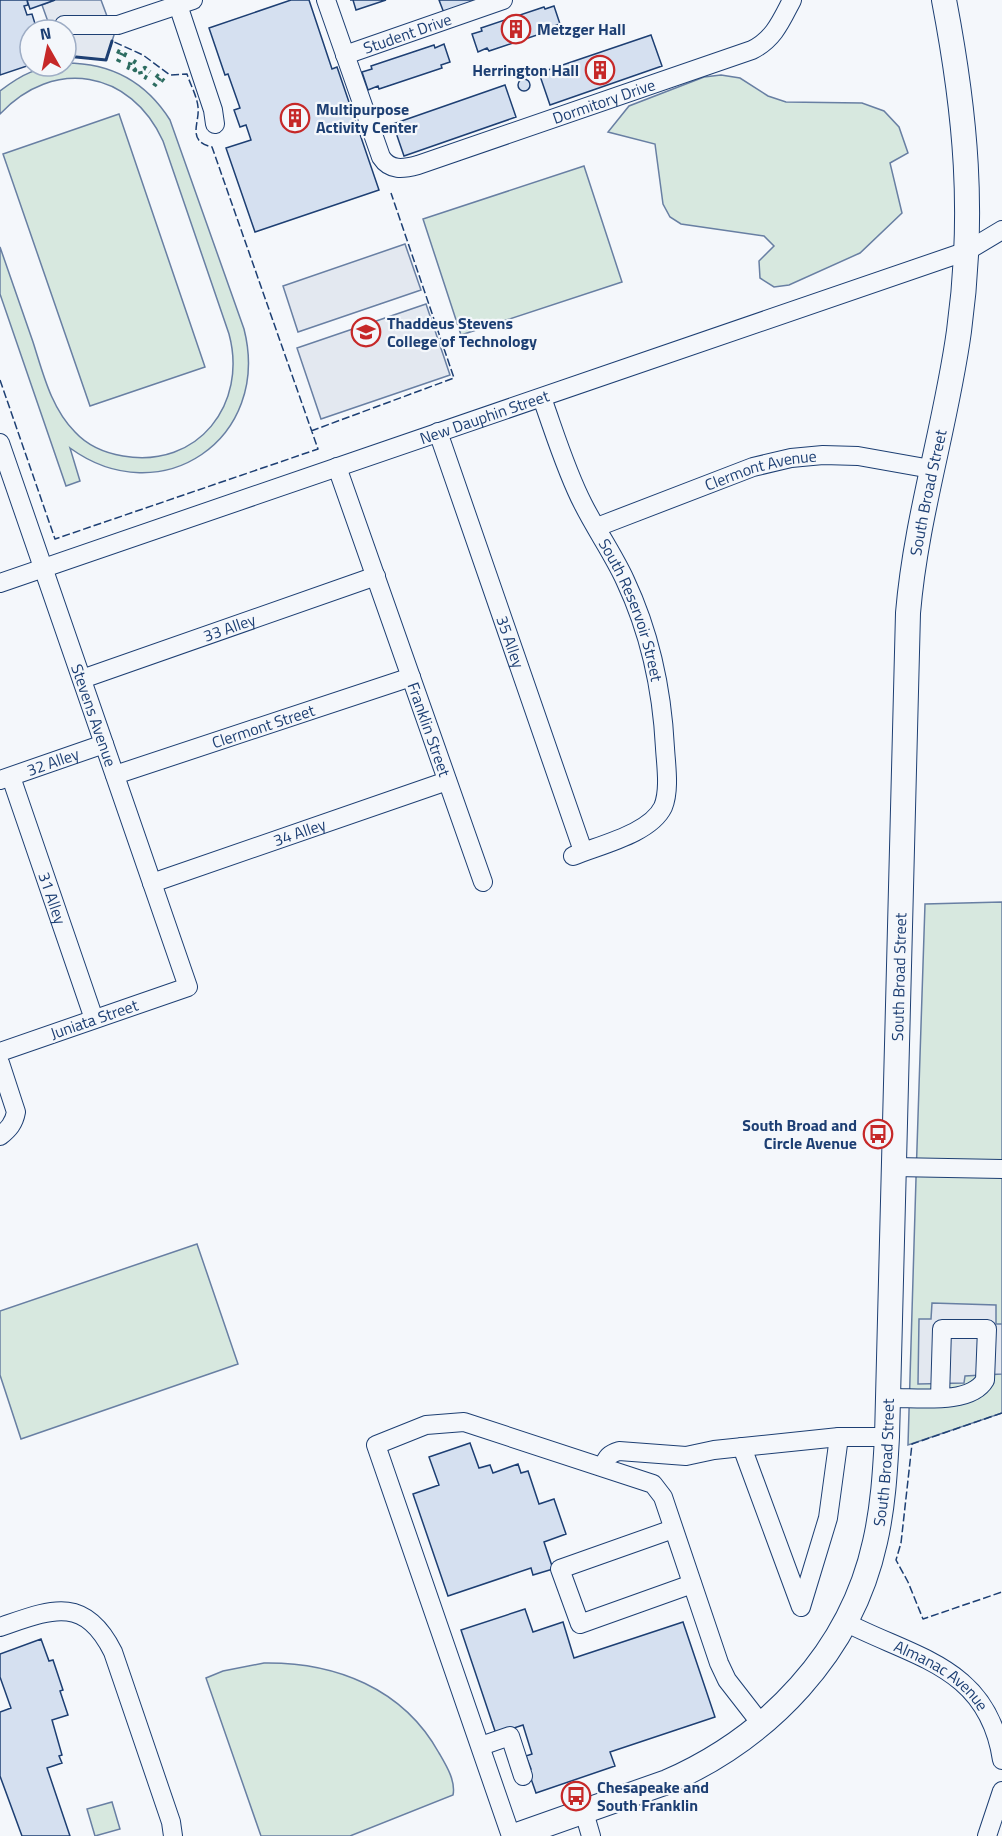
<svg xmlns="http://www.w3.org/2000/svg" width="1002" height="1836" font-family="'Titillium Web',sans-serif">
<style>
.green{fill:#d7e8df;stroke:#687fa3;stroke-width:1.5}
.parking{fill:#e3e8f0;stroke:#687fa3;stroke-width:1.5}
.building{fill:#d5e0f0;stroke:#1d3f73;stroke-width:1.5}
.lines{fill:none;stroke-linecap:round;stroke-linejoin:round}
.minor-casing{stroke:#1d3f73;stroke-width:20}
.major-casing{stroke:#1d3f73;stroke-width:26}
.minor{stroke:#f4f7fb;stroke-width:18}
.major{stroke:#f4f7fb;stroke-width:24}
.hedge{stroke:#2c6c60;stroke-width:4.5;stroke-dasharray:3 4.5;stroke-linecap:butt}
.fence{stroke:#1d3f73;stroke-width:1.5;stroke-dasharray:8 3;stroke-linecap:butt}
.wall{stroke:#1d3f73;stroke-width:3}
.labels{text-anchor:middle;stroke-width:4.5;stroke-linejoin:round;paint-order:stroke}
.poi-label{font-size:16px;font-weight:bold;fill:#1d3f73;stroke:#f4f7fb;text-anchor:start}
.street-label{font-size:16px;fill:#1d3f73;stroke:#f4f7fb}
</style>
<rect width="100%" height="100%" fill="#f4f7fb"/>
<path class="green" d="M66 63C112 63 146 82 170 120L244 329C272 439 161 514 70 448L80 481 66 486 0 294V247C11 279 22 310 33 342 43 373 51 408 75 432 87 445 105 453 123 456 198 469 248 404 229 334L163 141C131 70 53 57 0 114V91C22 74 38 66 66 66Z
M721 75 740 78 768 96 786 102 862 103 884 111 899 127 908 153 890 163 902 213 860 253 789 285 774 287 760 278 759 261 774 246 764 236 681 224 670 217 663 204 655 144 608 132 629 106 704 77Z
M119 114 205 367 90 406 3 154Z
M584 166 622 282 461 335 423 219Z
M1002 902V1413L908 1445C914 1265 918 1084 925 904Z
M197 1244 238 1364 21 1439 0 1375V1311Z
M264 1663C335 1662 403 1688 439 1753 446 1765 456 1781 453 1795L350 1836H261L206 1678 223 1671Z
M112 1802 120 1829 95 1836 87 1809Z"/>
<path class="parking" d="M55 0H101L114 35 106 60 66 56V30H51L42 5Z
M405 244 421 290 298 332 283 286Z
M426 304 450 375 321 419 297 348Z
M932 1303 996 1305V1324H1002V1374L965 1376 964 1383 918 1384 919 1319H931Z"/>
<path class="building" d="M0 0H27L28 5 24 6 27 15 32 14 37 30H30V65L0 75Z
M27 0H55L30 9Z
M291 0H309L332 69 337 67 379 190 255 232 226 148 251 140 246 125 240 127 234 110 240 108 228 74 225 75 209 28Z
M350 0H386L356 10 353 0Z
M439 0H483L444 13Z
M554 6 560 24 551 27 552 30 489 51 487 48 478 52 472 34 482 31 481 28 544 7 545 9Z
M651 35 662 66 550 105 539 73Z
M444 44 450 62 441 65 442 68 379 89 378 86 368 90 362 72 372 69 371 66 434 45 435 48Z
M518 85a6 6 0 1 1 12 0a6 6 0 1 1-12 0Z
M505 85 516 117 404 156 393 124Z
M470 1443 479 1468 490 1465 493 1473 518 1464 521 1473 528 1471 539 1504 554 1499 566 1534 544 1542 553 1569 533 1575 531 1568 448 1596 413 1494 439 1485 429 1457Z
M525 1609 533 1632 563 1622 574 1658 683 1622 715 1717 610 1752 615 1766 536 1793 528 1770 531 1769 526 1756 532 1754 523 1725 496 1734 461 1630Z
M41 1639 49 1661 53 1660 63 1690 60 1691 68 1715 52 1720 62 1755 59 1756 62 1763 47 1768 70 1836H22L0 1776V1712L11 1708 0 1677V1654Z"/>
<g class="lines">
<g class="minor-casing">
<g id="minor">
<path id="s1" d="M326 0 381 157C390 171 403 169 418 165L752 50C774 39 781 21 792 0"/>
<path d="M178 5 213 110 215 124"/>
<path d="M64 25H118L193 0"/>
<path id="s2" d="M345 55 503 0"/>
<path id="s3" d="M542 398C555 434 566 471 583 504 596 530 613 554 625 580 650 633 662 689 665 748 666 765 670 790 663 807 650 834 599 845 573 856"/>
<path id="s4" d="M438 432 583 851"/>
<path id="s5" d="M0 443 188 987 0 1052"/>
<path id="s6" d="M337 467 483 882"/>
<path id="s7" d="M597 527 753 467 791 458 823 455 858 456 931 469"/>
<path id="s8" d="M0 583 967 251 1002 230"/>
<path id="s9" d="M82 679 376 576"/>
<path id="s10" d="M115 775 411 677"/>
<path id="s11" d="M11 777 94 1019"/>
<path id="s12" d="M0 780 104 744"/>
<path id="s13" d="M152 883 447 781"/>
<path d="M0 1063 16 1112C14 1123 9 1129 0 1136"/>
<path d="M894 1167 1002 1169"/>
<path d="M888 1398C914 1397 970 1406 985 1380L987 1329H942L940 1398"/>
<path d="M742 1447 801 1607 828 1518 839 1437"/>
<path d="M603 1466C607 1457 609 1454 619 1451L686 1456 714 1450 839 1437H887"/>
<path d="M673 1529 560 1569 580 1624 692 1584"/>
<path id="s14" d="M845 1622C914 1658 988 1666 1002 1760"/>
<path d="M0 1627C50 1610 84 1594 113 1652L171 1822 173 1836"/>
<path d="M481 1746 510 1736 523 1776"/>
<path d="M584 1812 591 1836"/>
<path d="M511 1836 376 1445 426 1425 464 1422 653 1484 663 1497 719 1663 727 1680 762 1725"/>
<path d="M987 1836 1002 1791"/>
</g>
</g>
<g class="major-casing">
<g id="major">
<path id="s15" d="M514 1836 667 1782C768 1738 851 1652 875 1542 883 1507 885 1473 887 1437L908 613C916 517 946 426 959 331 975 214 966 115 944 0"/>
</g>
</g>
<use href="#minor" class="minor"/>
<use href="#major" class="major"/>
<path class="hedge" d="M117 51 128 56
M118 62 122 53
M127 67 135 70 130 64 132 60 138 64
M156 75 164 81
M147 78 141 75 140 71 145 68 150 72
M154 86 160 78"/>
<path class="fence" d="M0 380 55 539 318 449 212 147C186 141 200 123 198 107 197 96 190 84 187 74L170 75 143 55 112 41 106 60 66 56
M311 431 454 378 391 193
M1002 1413 912 1444 901 1543 896 1560 908 1582 923 1619 1002 1592"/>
<path class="wall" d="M66 56 106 60 112 41"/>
</g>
<defs>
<g id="building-ring" transform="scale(1.5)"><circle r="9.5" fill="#f4f7fb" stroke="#c62828" stroke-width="1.5"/><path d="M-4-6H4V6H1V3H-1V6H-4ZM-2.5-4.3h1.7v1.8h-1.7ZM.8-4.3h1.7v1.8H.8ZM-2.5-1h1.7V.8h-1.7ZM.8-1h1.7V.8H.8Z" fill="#c62828"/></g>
<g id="university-ring" transform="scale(1.5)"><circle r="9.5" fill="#f4f7fb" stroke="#c62828" stroke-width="1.5"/><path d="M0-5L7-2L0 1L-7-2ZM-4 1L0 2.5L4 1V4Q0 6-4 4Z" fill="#c62828"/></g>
<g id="bus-ring" transform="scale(1.5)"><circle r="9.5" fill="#f4f7fb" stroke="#c62828" stroke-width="1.5"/><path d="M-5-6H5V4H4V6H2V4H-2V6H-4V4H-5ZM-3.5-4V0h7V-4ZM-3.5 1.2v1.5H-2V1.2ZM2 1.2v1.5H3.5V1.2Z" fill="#c62828"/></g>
</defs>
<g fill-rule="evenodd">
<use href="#building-ring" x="516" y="29"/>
<use href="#building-ring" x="600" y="70"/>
<use href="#building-ring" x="295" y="118"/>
<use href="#university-ring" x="366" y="332"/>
<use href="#bus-ring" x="878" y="1134"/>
<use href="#bus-ring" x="576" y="1796"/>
</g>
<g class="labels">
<g class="poi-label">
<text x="537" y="35">Metzger Hall</text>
<text x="579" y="76" text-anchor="end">Herrington Hall</text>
<text x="316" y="115">Multipurpose<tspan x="316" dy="18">Activity Center</tspan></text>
<text x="387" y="329">Thaddeus Stevens<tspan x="387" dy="18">College of Technology</tspan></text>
<text x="857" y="1131" text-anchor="end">South Broad and<tspan x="857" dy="18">Circle Avenue</tspan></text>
<text x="597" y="1793">Chesapeake and<tspan x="597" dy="18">South Franklin</tspan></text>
</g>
<g class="street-label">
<text dy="6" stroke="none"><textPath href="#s2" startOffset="66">Student Drive</textPath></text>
<text dy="6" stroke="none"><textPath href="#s1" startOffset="404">Dormitory Drive</textPath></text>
<text dy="6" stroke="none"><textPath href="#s8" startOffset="512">New Dauphin Street</textPath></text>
<text dy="6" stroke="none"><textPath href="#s7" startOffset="174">Clermont Avenue</textPath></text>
<text dy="6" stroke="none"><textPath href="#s15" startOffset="1544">South Broad Street</textPath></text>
<text dy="6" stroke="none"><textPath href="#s3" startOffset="231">South Reservoir Street</textPath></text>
<text dy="6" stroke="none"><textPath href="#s9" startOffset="156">33 Alley</textPath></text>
<text dy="6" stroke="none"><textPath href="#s4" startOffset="222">35 Alley</textPath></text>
<text dy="6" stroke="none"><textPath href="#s5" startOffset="288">Stevens Avenue</textPath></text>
<text dy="6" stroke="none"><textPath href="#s10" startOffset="156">Clermont Street</textPath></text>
<text dy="6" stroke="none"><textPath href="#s6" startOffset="278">Franklin Street</textPath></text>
<text dy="6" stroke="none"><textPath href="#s12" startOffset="56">32 Alley</textPath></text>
<text dy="6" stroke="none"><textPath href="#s13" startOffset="156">34 Alley</textPath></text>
<text dy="6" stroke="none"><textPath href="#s11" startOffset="128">31 Alley</textPath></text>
<text dy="6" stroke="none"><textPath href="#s15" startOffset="1058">South Broad Street</textPath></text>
<text transform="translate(94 1019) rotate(-19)" y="6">Juniata Street</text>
<text dy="6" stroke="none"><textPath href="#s15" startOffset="572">South Broad Street</textPath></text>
<text dy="6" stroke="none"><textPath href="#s14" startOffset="111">Almanac Avenue</textPath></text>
</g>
</g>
<g transform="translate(48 48) rotate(351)"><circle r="28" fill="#f4f7fb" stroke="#9eadc5" stroke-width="1.5"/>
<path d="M0-4.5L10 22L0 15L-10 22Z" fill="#c62828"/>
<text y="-9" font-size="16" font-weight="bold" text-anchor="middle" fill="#1d3f73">N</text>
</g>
</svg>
